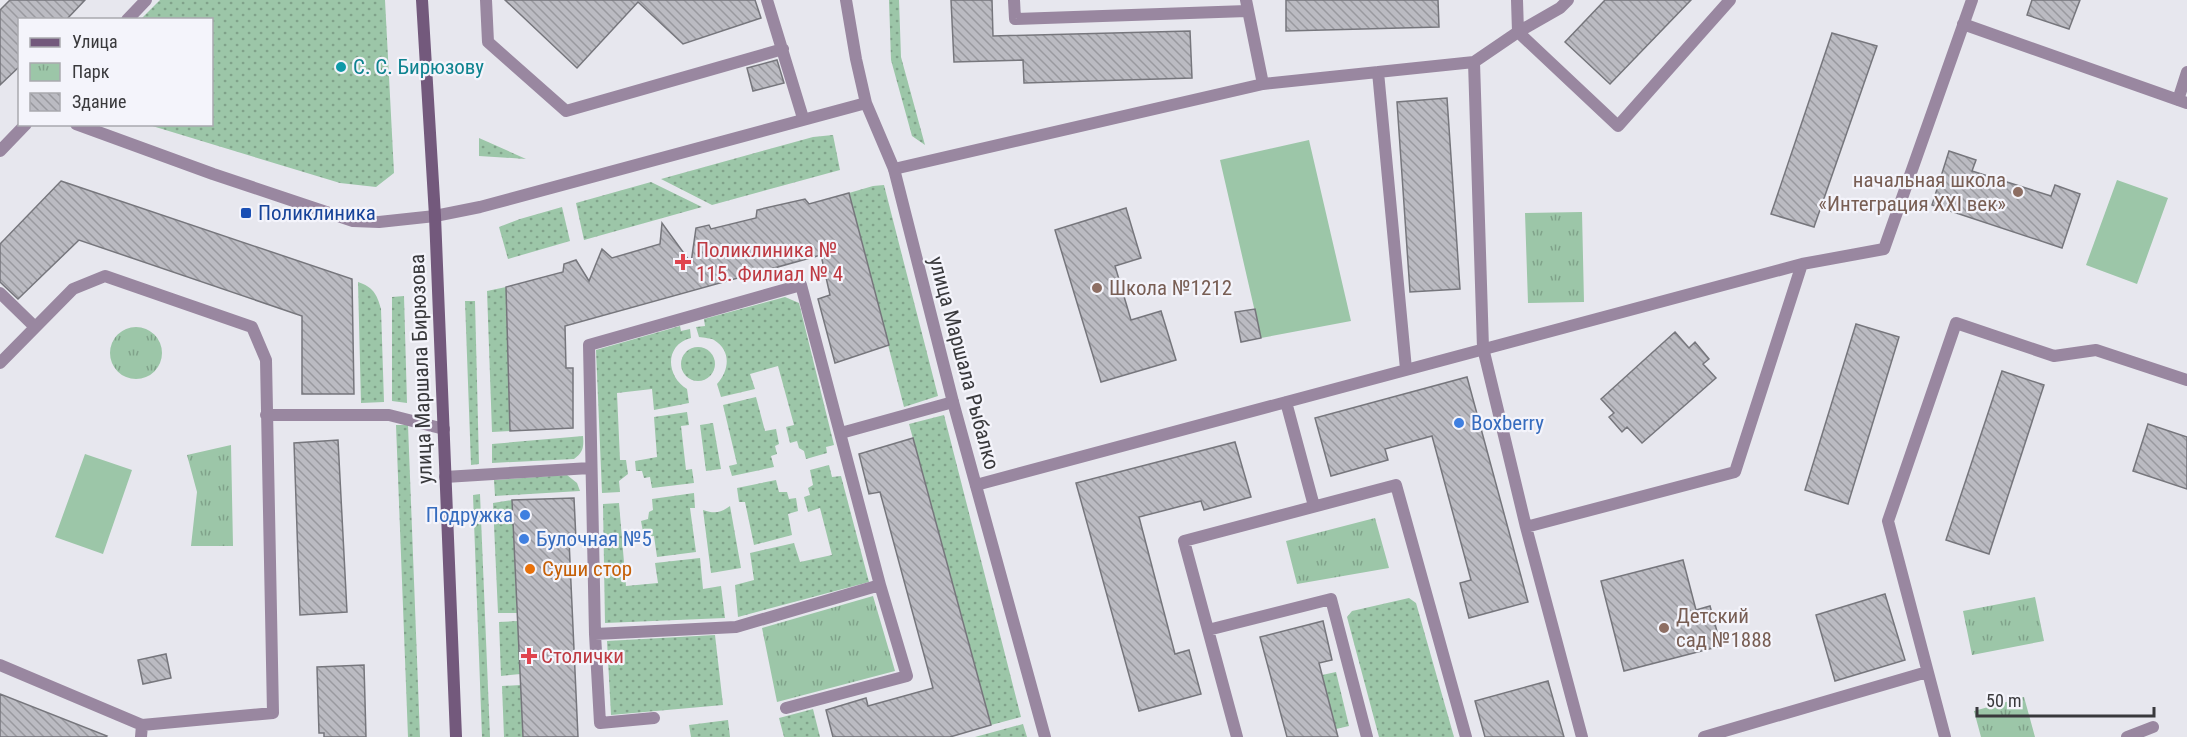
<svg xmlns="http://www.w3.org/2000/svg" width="2187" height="737" font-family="'Roboto Condensed',sans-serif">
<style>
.grass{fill:url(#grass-dots)}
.park{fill:url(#park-tufts)}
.garden{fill:#9cc6a8}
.building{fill:url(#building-back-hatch);stroke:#76767c;stroke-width:1.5}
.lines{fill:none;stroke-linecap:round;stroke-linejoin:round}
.service{stroke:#9987a0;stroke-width:12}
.tertiary{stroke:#9987a0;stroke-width:12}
.secondary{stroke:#73597c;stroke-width:12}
.culture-dot{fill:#0f9aa8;stroke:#f4f4fb;stroke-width:2}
.education-dot{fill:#8d6e63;stroke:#f4f4fb;stroke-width:2}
.transit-dot{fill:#1a4fb4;stroke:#f4f4fb;stroke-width:2}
.health-dot{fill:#e0444e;stroke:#f4f4fb;stroke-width:2}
.shop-dot{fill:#3f7fe0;stroke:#f4f4fb;stroke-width:2}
.food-dot{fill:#e8710a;stroke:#f4f4fb;stroke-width:2}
.labels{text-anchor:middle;stroke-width:4.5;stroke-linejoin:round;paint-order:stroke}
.culture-label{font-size:21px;fill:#0d838f;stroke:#f4f4fb;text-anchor:start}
.education-label{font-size:21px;fill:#785e54;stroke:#f4f4fb;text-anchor:start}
.transit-label{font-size:21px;fill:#164399;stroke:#f4f4fb;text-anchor:start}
.health-label{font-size:21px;fill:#be3a42;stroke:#f4f4fb;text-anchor:start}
.street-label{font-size:21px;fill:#39393c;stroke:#f4f4fb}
.shop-label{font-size:21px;fill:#366cbe;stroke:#f4f4fb;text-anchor:start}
.food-label{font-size:21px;fill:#c56008;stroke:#f4f4fb;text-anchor:start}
</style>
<defs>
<pattern id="grass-dots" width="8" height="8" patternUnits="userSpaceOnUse" patternTransform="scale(1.5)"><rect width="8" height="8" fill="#9cc6a8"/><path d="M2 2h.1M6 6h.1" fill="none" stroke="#80a28a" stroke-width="1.8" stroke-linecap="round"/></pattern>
<pattern id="park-tufts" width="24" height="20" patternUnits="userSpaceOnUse" patternTransform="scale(1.5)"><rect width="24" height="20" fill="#9cc6a8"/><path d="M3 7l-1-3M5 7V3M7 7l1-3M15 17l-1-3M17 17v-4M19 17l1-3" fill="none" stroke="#80a28a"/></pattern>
<pattern id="building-back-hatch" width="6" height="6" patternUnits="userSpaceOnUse" patternTransform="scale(1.5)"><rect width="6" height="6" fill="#bbbbc2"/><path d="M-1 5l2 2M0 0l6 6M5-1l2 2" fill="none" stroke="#99999f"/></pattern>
</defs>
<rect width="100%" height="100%" fill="#e7e7ee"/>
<path class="grass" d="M160 0H385L394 173 376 187 340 183 149 125 212 124V20L141 19Z
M889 0H899L901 57 925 145 912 136 891 60Z
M833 135 840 170 712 205 661 179 813 137Z
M479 138 526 159 479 156Z
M651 182 702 207 584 240 576 203Z
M884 185 938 396 904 407 849 193 873 186Z
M562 207 570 241 508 259 499 227 520 219Z
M358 282C373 287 377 294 381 309L384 402 361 403Z
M506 287 510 431 492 432 487 291Z
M404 296 407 403 392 401V297Z
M785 297 799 303 834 445 826 447 827 453 806 459 804 451 799 448 797 441 790 443 786 427 794 425 778 366 750 374 755 389 721 397 717 384C729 371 732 351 714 340 711 338 704 338 699 337L696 327 705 326 704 319Z
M465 301H475L479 464 471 465Z
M680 326 681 331 690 329 691 338C664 345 666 376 687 389L689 403 654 410 652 389 617 393 620 460H626L628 474 619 481 620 492 602 493 596 350Z
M681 364a17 17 0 1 1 34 0a17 17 0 1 1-34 0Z
M756 397 765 431 776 429 779 444 775 446 777 454 771 456 774 467 732 476 729 466 737 464 723 405Z
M687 412 689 425 681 426 686 470 692 469 694 483 652 488 650 477 644 478 642 471H636L635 461 657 457 654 417Z
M944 415 1021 717 991 725 909 424Z
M713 423 721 469 706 471 700 425Z
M396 425H408L420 737H408Z
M583 436C584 447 583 453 574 459L492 463V444Z
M829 465 832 477 841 476 869 582 738 617 735 585 754 580 750 553 794 543 800 562 832 555 820 508 808 512 804 497 810 495 808 488 813 485 810 470Z
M567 475 577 483 580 491 495 496 494 480Z
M776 480 779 492H787L789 499 796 498 798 511 788 514 792 535 754 545 745 502H739L737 488Z
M694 493 695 508H690L696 552 657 557 654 536 644 537 641 521 648 519 649 512 653 510 652 499Z
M480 494 490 737H482L473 495Z
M512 500 517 613H498L493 503Z
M619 503 626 586 658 583 655 563 700 558 703 589 721 586 725 618 605 623 603 504Z
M730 506 741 568 711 573 703 510C715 514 720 513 730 506Z
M1409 598 1416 603 1454 737H1379L1347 617 1352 611Z
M518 621 520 674 501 676 499 622Z
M715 635 723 705 611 715 607 641Z
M1336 672 1349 726 1336 729 1322 675Z
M521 685 523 737H504L502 686Z
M813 709 820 737H784L779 718Z
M728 720 730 737H691L689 725Z
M1023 724 1027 737H975Z"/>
<path class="park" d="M1582 212 1584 302 1528 303 1525 213Z
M110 353a26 26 0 1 1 52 0a26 26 0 1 1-52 0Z
M231 445 233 546H191L197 492 187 455Z
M1375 518 1389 568 1297 584 1286 541Z
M873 596 895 671 777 702 762 628Z
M2035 597 2044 641 1972 655 1963 611Z
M2024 697 2035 737H1981L1974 711Z"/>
<path class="garden" d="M1309 140 1351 321 1261 338 1220 160Z
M2117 180 2168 198 2137 284 2086 265Z
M85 454 132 470 103 554 55 537Z"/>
<path class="building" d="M10 0H85L66 20H20V66L0 85V10Z
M505 0H755L761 18 683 44 638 2 577 68Z
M951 0H992L993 36 1190 31 1192 78 1024 83 1023 60 954 62Z
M1286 0H1438L1439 27 1286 31Z
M1605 0H1691L1610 84 1565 42Z
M2032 0H2080L2069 29 2027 15Z
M1832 33 1877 46 1814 227 1771 214Z
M777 60 784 83 753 91 747 68Z
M1447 98 1460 289 1410 292 1397 102Z
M1949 151 1976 160 1972 171 2051 196 2055 185 2080 194 2062 248 1932 205Z
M61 181 352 279 354 394H302V316L79 240 18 299 0 282V244Z
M849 193 889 345 835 363 818 299 830 295 821 255 565 326 566 368H573V428L510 431 506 287 563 272 564 264 576 260 589 281 602 249 612 258 660 244 662 223 691 263 696 228 709 225 711 229 756 218 757 210 805 199 809 204Z
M1126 208 1141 258 1115 266 1131 320 1161 311 1176 360 1101 382 1055 230Z
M1255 309 1261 338 1241 342 1235 312Z
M1856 324 1899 337 1848 504 1805 490Z
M1675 332 1689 348 1695 342 1709 359 1703 364 1716 378 1642 443 1627 427 1622 432 1609 417 1614 413 1601 399Z
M2002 371 2044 385 1989 554 1946 540Z
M1467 377 1528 602 1469 618 1460 583 1471 580 1432 436 1385 449 1388 460 1331 476 1315 418Z
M2148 424 2187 437V489L2133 471Z
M913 438 991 725 950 737H833L826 710 866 698 868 706 933 688 880 492 869 494 859 454Z
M338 440 347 612 300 615 294 443Z
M1235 442 1251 497 1204 510 1201 501 1139 517 1175 654 1189 650 1201 694 1139 711 1076 483Z
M574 498 576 540H569L578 737H523L512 500Z
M1683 560 1696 610 1710 606 1721 646 1624 671 1601 581Z
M1885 594 1905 660 1835 681 1816 615Z
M1323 621 1332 660 1319 663 1338 737H1287L1260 637Z
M166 654 171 678 143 684 138 660Z
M364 665 366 737H324V733H319L317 667Z
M1548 681 1564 737H1485L1475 701Z
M0 694 107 736 106 737H0Z"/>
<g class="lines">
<path class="service" d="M486 0 488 42 566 111 783 49
M767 0 803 118
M1014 0 1015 19 1247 11
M1246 0 1263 84
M1568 0 1560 8 1518 32 1618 126 1730 0
M1963 24 2187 103
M1474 62 1483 348 1526 527 1582 737
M1378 72 1406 369
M2178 100 2187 72
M894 169 1263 84 1474 62 1518 32 1517 0
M0 293 35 327
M0 363 73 289 105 276 252 327 266 360 273 713 142 725 0 665
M1286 402 1314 506
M266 415H389L444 429
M841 433 953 402
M445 477 590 468
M976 485 1802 264 1884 249 1972 0
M1526 527 1735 472 1802 264
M1208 630 1331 599 1367 737
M595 634 600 723 654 718
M786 708 907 676 880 585 801 285 589 345 595 634 736 627 880 585
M141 737 142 725
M1237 737 1184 541 1396 485 1466 737
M1704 737 1927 672
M1945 737 1888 521 1956 323 2054 356 2096 350 2187 380
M2127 737 2153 727"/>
<path class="tertiary" d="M846 0 856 59 866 103 894 169 953 402 1045 737
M127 20 146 0
M76 124 213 174 353 221 379 222 435 216 480 207 866 103
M0 151 26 124"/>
<path class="secondary" d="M422 0 435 216 456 737"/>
</g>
<circle class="culture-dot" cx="341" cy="67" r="6"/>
<g class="education-dot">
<circle cx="2018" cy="192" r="6"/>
<circle cx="1097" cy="288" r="6"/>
<circle cx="1664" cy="628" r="6"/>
</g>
<rect class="transit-dot" x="240" y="207" width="12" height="12" rx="3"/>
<g class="health-dot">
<path d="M680 253h6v6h6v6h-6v6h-6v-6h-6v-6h6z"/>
<path d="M526 647h6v6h6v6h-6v6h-6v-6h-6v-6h6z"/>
</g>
<g class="shop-dot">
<circle cx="1459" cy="423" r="6"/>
<circle cx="525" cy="515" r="6"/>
<circle cx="524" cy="539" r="6"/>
</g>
<circle class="food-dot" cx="530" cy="569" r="6"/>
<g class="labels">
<g class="culture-label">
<text x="353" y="74">С. С. Бирюзову</text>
</g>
<g class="education-label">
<text x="2006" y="187" text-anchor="end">начальная школа<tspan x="2006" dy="24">«Интеграция XXI век»</tspan></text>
<text x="1109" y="295">Школа №1212</text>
<text x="1676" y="623">Детский<tspan x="1676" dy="24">сад №1888</tspan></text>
</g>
<g class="transit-label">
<text x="258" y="220">Поликлиника</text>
</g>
<g class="health-label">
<text x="696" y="257">Поликлиника №<tspan x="696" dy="24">115. Филиал № 4</tspan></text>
<text x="541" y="663">Столички</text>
</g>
<g class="street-label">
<text transform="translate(964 363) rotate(75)" y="7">улица Маршала Рыбалко</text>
<text transform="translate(421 369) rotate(-92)" y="7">улица Маршала Бирюзова</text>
</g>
<g class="shop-label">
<text x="1471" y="430">Boxberry</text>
<text x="513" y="522" text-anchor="end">Подружка</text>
<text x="536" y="546">Булочная №5</text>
</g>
<g class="food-label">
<text x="542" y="576">Суши стор</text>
</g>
</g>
<rect x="18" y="18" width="195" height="108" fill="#f4f4fb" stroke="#a9a9af" stroke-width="1.5"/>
<rect x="30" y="38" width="30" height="9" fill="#73597c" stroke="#a9a9af" stroke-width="1.5"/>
<text x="72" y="48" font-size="18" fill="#39393c">Улица</text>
<rect x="30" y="63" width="30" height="18" fill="url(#park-tufts)" stroke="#a9a9af" stroke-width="1.5"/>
<text x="72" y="78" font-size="18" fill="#39393c">Парк</text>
<rect x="30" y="93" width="30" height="18" fill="url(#building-back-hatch)" stroke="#a9a9af" stroke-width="1.5"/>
<text x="72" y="108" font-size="18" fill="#39393c">Здание</text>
<path d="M1977 707v9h177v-9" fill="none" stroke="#39393c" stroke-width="3"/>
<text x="1986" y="707" font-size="18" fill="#39393c" stroke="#f4f4fb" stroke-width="4.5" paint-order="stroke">50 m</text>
</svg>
